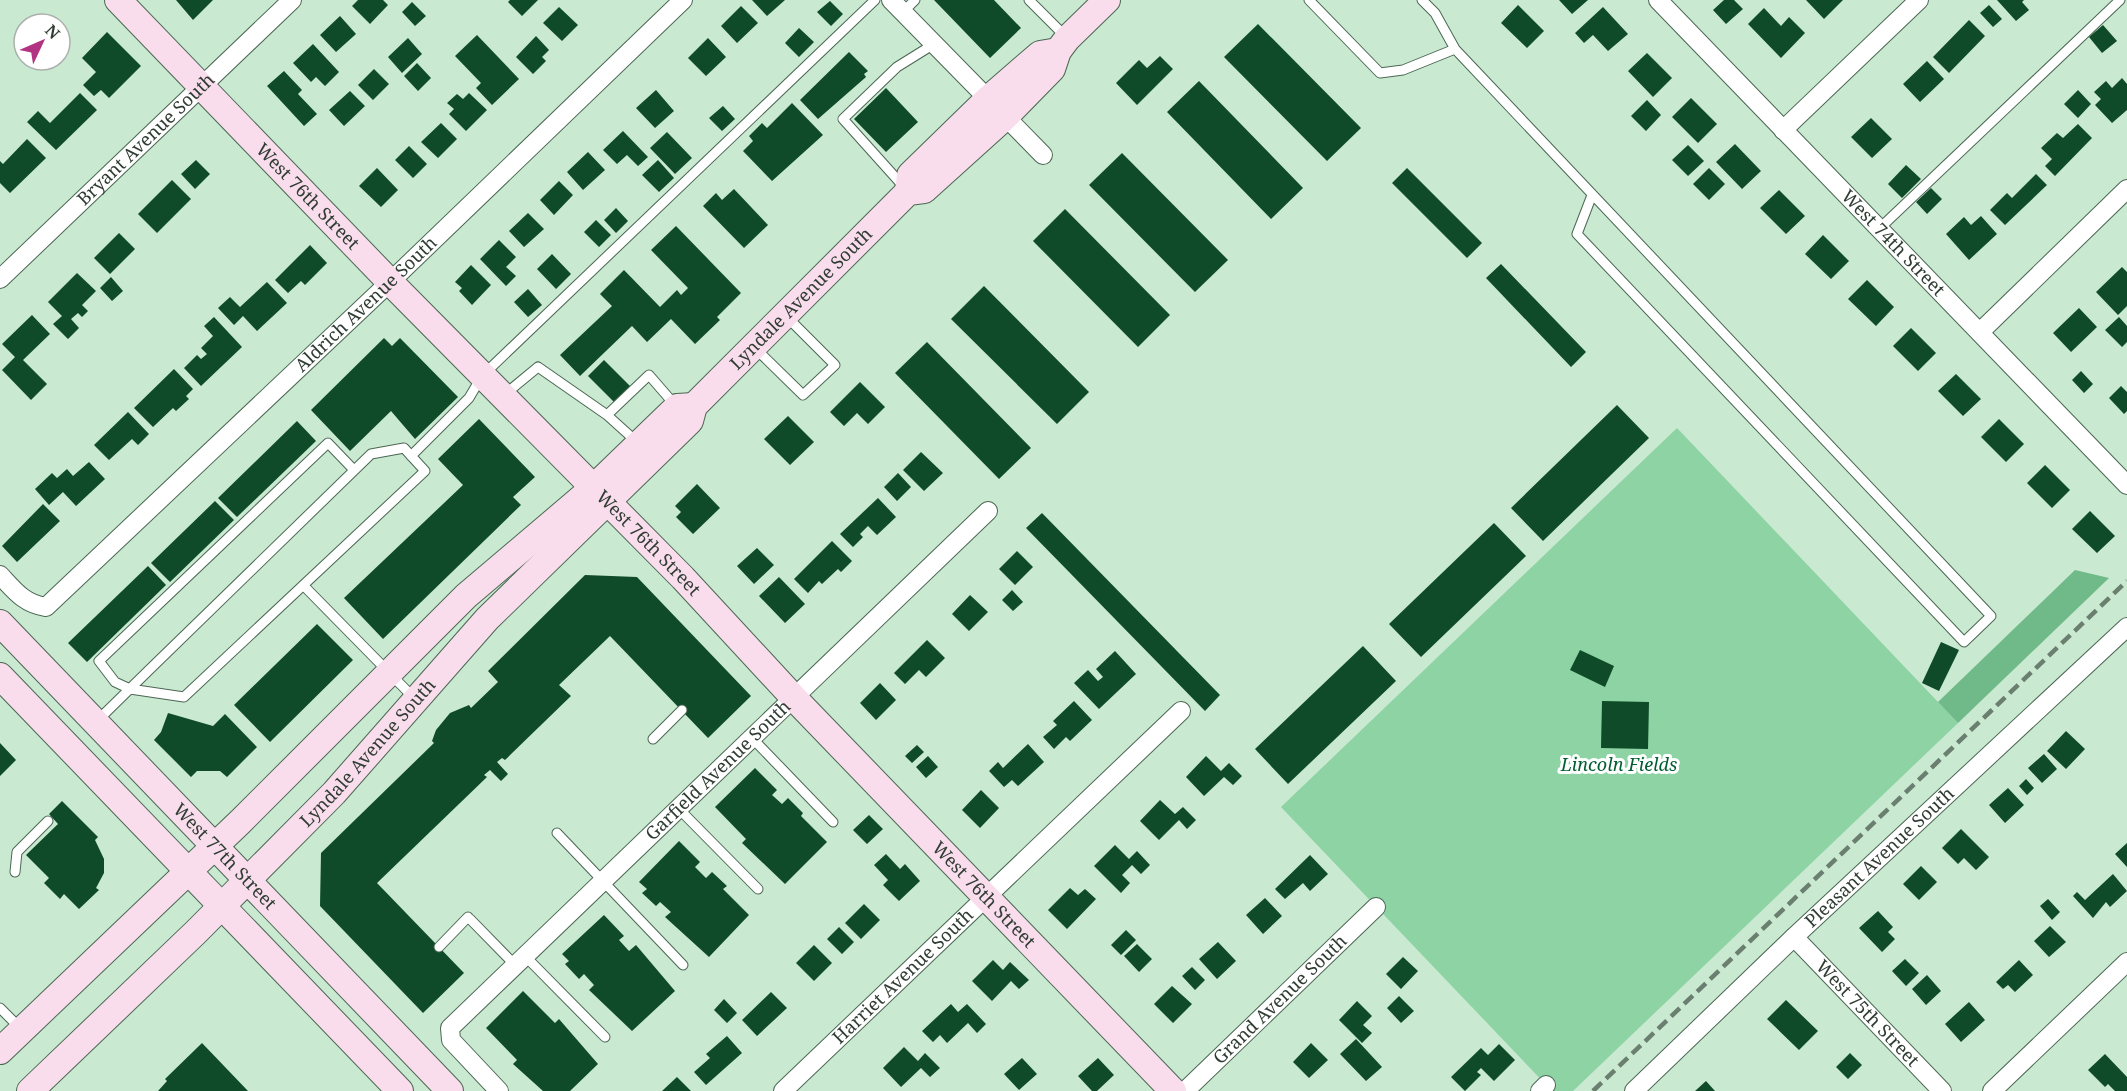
<svg xmlns="http://www.w3.org/2000/svg" width="2127" height="1091" font-family="'Noto Serif',serif">
<style>
.green{fill:#8dd3a3}
.forest{fill:#6fba88}
.building{fill:#0f4b29}
.lines{fill:none;stroke-linecap:round;stroke-linejoin:round}
.lane-casing{stroke:#4b6753;stroke-width:11}
.street-casing{stroke:#4b6753;stroke-width:20}
.secondary-casing{stroke:#4b6753;stroke-width:28}
.lane{stroke:#fff;stroke-width:9}
.street{stroke:#fff;stroke-width:18}
.secondary{stroke:#f9ddec;stroke-width:26}
.rail{stroke:#6b7f70;stroke-width:4.5;stroke-dasharray:12 6;stroke-linecap:butt}
.labels{text-anchor:middle;stroke-width:6;stroke-linejoin:round;paint-order:stroke}
.street-label{font-size:18px;fill:#303d34;stroke:#fff}
.park-label{font-size:18px;font-style:italic;fill:#005e31;stroke:#fff}
</style>
<rect width="100%" height="100%" fill="#c9e9d1"/>
<path class="green" d="M1677 428 1958 723 1573 1091H1552L1281 807Z"/>
<path class="forest" d="M2075 570 2109 578 1958 723 1938 702Z"/>
<path class="building" d="M176 0H213L193 20Z
M358 0H383L388 5 370 24 352 6Z
M510 0H538L522 16 508 2Z
M752 0H785L767 16Z
M934 0H994L1021 28 990 58Z
M1559 0H1588L1572 14Z
M1724 0H1734L1743 9 1726 24 1713 10Z
M1806 0H1843L1824 19Z
M1997 0H2024L2022 2 2029 10 2016 21Z
M830 1 843 14 831 26 817 12Z
M412 2 426 16 415 26 402 12Z
M1518 5 1544 31 1527 48 1501 23Z
M1989 5 2002 19 1993 27 1980 13Z
M741 6 758 23 737 43 721 26Z
M559 7 578 25 562 41 543 23Z
M1603 7 1628 34 1608 51 1593 35 1584 43 1575 33Z
M1764 8 1781 26 1789 17 1805 33 1781 58 1748 24Z
M340 16 356 34 336 52 320 35Z
M1969 20 1985 36 1949 73 1933 57Z
M1258 24 1361 128 1327 161 1224 57Z
M2103 25 2117 41 2102 53 2089 37Z
M799 28 814 42 799 57 785 43Z
M107 32 141 66 109 98 101 90 94 96 83 85 96 72 82 58Z
M477 35 519 79 492 105 476 88 481 83 455 56Z
M536 36 549 50 542 57 546 61 533 74 516 57Z
M408 38 422 54 402 73 388 57Z
M708 38 726 57 706 76 688 58Z
M313 44 339 72 325 86 316 77 311 82 293 63Z
M849 52 868 71 864 74 866 77 818 119 800 100Z
M1647 53 1672 78 1653 97 1628 71Z
M1160 56 1173 69 1137 105 1116 83 1139 60 1147 68Z
M1927 61 1944 79 1920 102 1903 84Z
M417 63 431 78 418 91 404 76Z
M374 69 389 84 373 100 358 85Z
M284 71 302 90 298 94 317 114 304 126 267 86Z
M2122 78 2127 84V110L2112 123 2095 105 2101 99 2094 92 2106 81 2112 88Z
M1199 81 1303 188 1271 219 1167 112Z
M886 88 918 122 886 152 854 119Z
M656 90 674 111 655 128 636 108Z
M2078 90 2091 104 2078 118 2064 104Z
M350 91 365 106 344 126 329 110Z
M80 93 97 110 56 150 27 122 38 111 50 123Z
M469 93 487 110 466 131 449 114 454 109 447 103 457 94 463 99Z
M1691 98 1717 124 1698 143 1672 117Z
M1647 100 1661 115 1646 131 1631 116Z
M792 103 823 135 772 181 743 151 753 141 749 136 762 123 767 128Z
M723 106 735 119 722 131 709 118Z
M1871 118 1892 139 1872 158 1851 137Z
M441 123 457 139 438 158 421 142Z
M2078 124 2092 138 2055 176 2045 166 2052 159 2041 148 2057 133 2063 138Z
M623 131 648 157 638 166 627 155 617 164 603 150Z
M667 132 692 158 675 174 650 148Z
M27 139 46 158 10 193 0 183V161L3 164Z
M1735 144 1761 171 1742 189 1716 162Z
M1688 145 1704 161 1688 176 1672 160Z
M409 146 427 164 413 178 395 160Z
M588 152 605 170 583 190 567 172Z
M1122 153 1228 260 1195 292 1089 185Z
M196 160 210 174 195 189 181 174Z
M658 160 674 178 659 192 642 175Z
M1906 165 1921 179 1902 198 1888 184Z
M377 168 398 190 381 207 359 186Z
M1407 168 1482 243 1467 258 1392 183Z
M1709 168 1725 184 1709 200 1693 184Z
M2036 174 2047 185 2005 225 1990 210 2007 193 2012 198Z
M172 180 191 199 157 233 138 214Z
M559 181 573 195 554 215 540 200Z
M1931 188 1942 199 1927 214 1916 202Z
M734 189 768 225 744 248 703 206 716 193 722 200Z
M1779 190 1805 216 1786 234 1760 208Z
M616 208 628 221 616 233 604 220Z
M1065 209 1170 315 1138 347 1033 241Z
M528 213 544 229 524 247 509 231Z
M1981 216 1997 234 1969 260 1946 234 1964 217 1971 225Z
M596 220 611 235 599 247 584 232Z
M676 226 741 293 717 317 720 320 695 344 671 319 647 342 632 326 580 376 560 355 612 306 600 294 624 270 660 307 677 290 681 295 688 288 651 250Z
M119 233 135 249 110 274 94 258Z
M1823 235 1849 261 1831 279 1805 254Z
M499 240 516 257 506 267 516 276 506 286 480 259Z
M310 245 327 263 305 285 301 281 288 293 275 280Z
M552 254 571 274 556 289 537 269Z
M1501 264 1586 352 1571 367 1486 278Z
M471 265 491 285 472 305 459 291 462 288 455 282Z
M2122 267 2127 272V306L2118 315 2096 292Z
M77 273 96 291 82 305 88 311 82 317 78 313 71 319 79 328 68 339 53 324 62 316 48 302Z
M111 277 123 291 112 301 100 288Z
M1867 280 1894 307 1876 326 1848 299Z
M267 282 287 303 257 331 243 316 234 325 218 308 230 297 240 307Z
M984 286 1089 392 1057 424 951 319Z
M528 289 542 305 528 317 514 302Z
M2079 308 2097 327 2071 352 2053 333Z
M32 315 50 334 23 360 47 384 31 400 2 370 15 357 2 344Z
M214 317 242 347 201 386 184 368 197 355 201 359 207 354 201 348 213 336 204 326Z
M2119 317 2127 326V342L2122 347 2105 330Z
M1911 328 1936 353 1918 371 1893 346Z
M384 338 392 346 400 338 458 397 415 439 391 411 350 451 311 410Z
M927 342 1031 448 999 479 895 373Z
M604 360 632 388 616 404 588 376Z
M174 369 193 389 186 396 189 399 176 411 173 408 153 427 134 408Z
M2081 371 2093 384 2084 393 2072 380Z
M1956 374 1981 399 1963 416 1938 391Z
M860 382 885 407 868 424 857 413 844 426 830 412Z
M2121 386 2127 392V411L2124 414 2109 398Z
M1617 405 1649 438 1543 541 1511 508Z
M128 412 149 434 138 445 132 439 109 460 94 445Z
M788 416 814 442 790 465 764 439Z
M479 419 535 477 513 497 521 505 383 639 344 598 463 485 438 459Z
M1999 419 2024 444 2006 462 1981 437Z
M297 421 316 441 237 517 218 498Z
M921 452 943 473 924 491 903 470Z
M89 462 105 479 76 506 63 492 49 505 35 489 52 473 57 478 67 469 73 476Z
M2045 465 2070 490 2052 508 2027 483Z
M898 473 911 487 897 501 884 487Z
M697 484 720 508 693 534 676 517 681 512 675 506Z
M878 498 896 517 877 535 868 526 860 534 863 537 853 547 840 534Z
M215 501 234 520 170 582 151 563Z
M43 504 60 521 17 562 2 546Z
M2090 511 2115 536 2097 553 2072 529Z
M1042 513 1220 695 1205 711 1026 528Z
M1494 523 1526 556 1421 657 1389 624Z
M832 541 852 561 841 572 838 569 822 584 819 581 808 593 794 579Z
M757 548 774 565 754 584 737 566Z
M1017 551 1033 567 1015 585 999 569Z
M148 566 166 585 87 662 68 643Z
M585 575 637 577 751 696 708 738 610 636 559 685 571 696 505 760 502 758 497 762 508 774 501 781 490 770 484 775 487 777 377 883 464 973 423 1013 320 906 321 853 434 743 432 741 436 730 450 713 469 705 471 708 498 682 488 671Z
M779 577 805 604 785 623 759 596Z
M1012 590 1023 602 1013 611 1002 600Z
M970 595 988 612 969 631 952 614Z
M317 624 353 660 270 742 234 705Z
M927 640 945 658 926 677 919 670 905 684 894 673Z
M1941 642 1959 650 1939 691 1922 683Z
M1363 646 1396 681 1288 784 1255 749Z
M1580 650 1614 666 1605 687 1570 670Z
M1115 651 1136 674 1099 709 1074 683 1088 670 1098 681 1103 677 1096 669Z
M880 683 896 700 876 720 860 703Z
M1074 701 1092 720 1070 741 1066 737 1054 749 1043 737 1057 725 1053 721Z
M1602 701 1649 702 1648 749 1601 748Z
M168 713 213 726 225 714 257 747 227 777 220 771H197L191 777 154 740 161 732Z
M2066 731 2085 749 2066 769 2047 751Z
M0 743 16 760 0 776Z
M1028 744 1044 762 1018 786 1012 780 1004 787 989 771 998 762 1003 768Z
M917 745 924 752 912 763 905 756Z
M2044 754 2057 769 2042 783 2028 768Z
M928 756 938 767 926 778 916 767Z
M1206 756 1221 771 1229 763 1242 776 1233 785 1224 777 1204 796 1186 777Z
M755 768 777 790 772 795 782 804 788 798 803 813 801 816 827 842 785 884 742 843 746 839 715 807Z
M2026 779 2034 788 2027 795 2019 786Z
M2008 788 2024 805 2005 823 1989 805Z
M981 790 999 808 980 828 962 810Z
M1160 800 1175 814 1183 807 1196 820 1187 829 1179 820 1159 840 1140 821Z
M62 801 98 837 95 840 104 859V873L96 888 99 890 79 909 64 894 60 899 44 883 49 878 26 855 58 824 49 814Z
M869 815 883 829 867 844 853 830Z
M1961 829 1989 857 1976 870 1964 858 1958 864 1942 848Z
M679 841 700 862 695 867 706 878 712 872 727 886 723 889 749 915 709 957 665 917 671 912 660 902 656 906 642 893 647 889 639 882Z
M2127 843V867L2115 854Z
M1115 845 1129 859 1137 851 1150 865 1141 874 1132 865 1122 875 1130 883 1121 893 1094 866Z
M886 854 900 869 905 864 920 881 899 901 883 885 888 880 874 865Z
M1310 855 1328 874 1310 891 1303 883 1285 899 1275 889Z
M1921 866 1937 882 1919 900 1903 884Z
M2113 874 2127 891 2110 907 2106 902 2093 918 2073 896 2077 892 2085 900Z
M1070 888 1078 895 1085 889 1096 899 1067 929 1048 910Z
M1265 898 1282 916 1263 934 1246 915Z
M2048 899 2060 912 2052 920 2040 906Z
M864 904 880 920 861 939 845 923Z
M1878 911 1893 927 1888 932 1895 939 1882 952 1859 928Z
M604 915 624 936 619 940 629 951 636 945 675 991 632 1031 589 990 594 985 584 974 579 979 565 964 569 961 562 954Z
M2050 926 2066 942 2049 957 2034 941Z
M839 927 854 942 842 954 827 939Z
M1126 930 1136 940 1121 955 1111 945Z
M1218 942 1236 961 1217 979 1199 959Z
M1137 944 1152 959 1139 972 1124 956Z
M814 945 832 963 814 981 796 963Z
M1403 957 1418 971 1401 989 1386 974Z
M1905 959 1919 973 1906 986 1892 971Z
M993 960 1003 970 1010 962 1029 980 1019 989 1011 981 992 1001 972 981Z
M2019 960 2033 975 2015 992 2008 985 2003 989 1996 982Z
M1192 967 1205 980 1195 990 1182 976Z
M1927 975 1941 991 1926 1005 1912 989Z
M1172 986 1192 1004 1173 1023 1154 1004Z
M523 991 555 1023 559 1019 598 1064 570 1091H543L513 1064 517 1060 486 1028Z
M771 992 787 1008 757 1036 742 1020Z
M1399 996 1414 1011 1401 1023 1387 1008Z
M724 999 737 1013 727 1023 714 1010Z
M1786 1000 1818 1031 1799 1050 1767 1019Z
M1357 1001 1372 1016 1363 1025 1372 1033 1362 1043 1339 1020Z
M1969 1002 1985 1020 1961 1042 1945 1024Z
M951 1004 958 1012 967 1004 986 1024 977 1033 968 1023 947 1043 940 1035 933 1042 922 1031Z
M727 1036 742 1053 706 1085 694 1072 710 1058 706 1054Z
M1356 1039 1382 1067 1366 1081 1340 1054Z
M202 1043 248 1091H158L167 1081 165 1079Z
M1311 1043 1328 1060 1309 1078 1293 1062Z
M1499 1044 1515 1060 1494 1081 1481 1068 1477 1072 1481 1075 1465 1091 1451 1077 1481 1048 1488 1055Z
M904 1047 918 1061 925 1053 940 1068 930 1077 921 1068 901 1087 883 1068Z
M1850 1053 1862 1065 1848 1079 1836 1067Z
M2105 1054 2127 1077V1091H2115L2108 1084 2105 1087 2088 1070Z
M1022 1058 1037 1074 1019 1090 1004 1074Z
M1098 1058 1114 1075 1097 1091H1092L1078 1076Z
M677 1077 691 1091H662Z
M1706 1081 1715 1091H1695Z"/>
<g class="lines">
<g class="lane-casing">
<path id="lane" d="M1029 0 1066 37
M1309 0 1380 73 1403 70 1455 49 1991 616 1964 642 1577 234 1592 195
M1422 0 1435 13 1455 49
M903 12 915 0
M904 187 843 119 897 67 934 44
M1880 228 2120 0
M755 348 803 395 835 365 786 316
M504 395 538 367 607 415
M638 443 607 415 649 375 675 405
M411 456 469 398 482 376 875 0
M304 586 414 698
M96 722 148 671 371 454 404 448 425 471 184 697 130 689 115 682 99 661 328 443 354 470
M752 738 833 822
M653 739 682 710
M678 808 758 889
M557 833 683 965
M15 872 17 852 48 821
M470 919 514 964
M439 947 468 917
M524 955 605 1037
M0 1008 21 1029"/>
</g>
<g class="street-casing">
<g id="street">
<path d="M891 0 1043 155"/>
<path id="s1" d="M1658 0 2127 485"/>
<path d="M1783 130 1919 0"/>
<path id="s2" d="M0 279 292 0"/>
<path d="M1981 331 2127 189"/>
<path id="s3" d="M0 575C14 590 24 604 46 607L390 282 683 0"/>
<path id="s4" d="M1794 937 1942 1091"/>
<path id="s5" d="M499 1091 451 1040 450 1028 988 511"/>
<path id="s6" d="M783 1091 1181 711"/>
<path id="s7" d="M1185 1091 1376 907"/>
<path d="M1540 1091 1546 1085"/>
<path id="s8" d="M1634 1091 1794 937 2127 627"/>
<path d="M1992 1091 2127 962"/>
</g>
</g>
<g class="secondary-casing">
<g id="secondary">
<path id="s9" d="M118 0 390 282 683 578 794 698 1173 1091"/>
<path d="M908 192 910 175 988 99 1040 54 1058 51"/>
<path id="s10" d="M0 623 450 1091"/>
<path d="M0 676 400 1091"/>
<path d="M0 1051 240 822 466 596 592 489 677 407 694 406"/>
<path id="s11" d="M30 1091 196 932 334 793 487 619 690 421 694 406 908 192 924 190 1006 116 1052 69 1058 51 1067 39 1107 0"/>
</g>
</g>
<use href="#lane" class="lane"/>
<use href="#street" class="street"/>
<use href="#secondary" class="secondary"/>
<path class="rail" d="M1593 1091 2127 581"/>
</g>
<g class="labels">
<g class="street-label">
<text dy="6" stroke="none"><textPath href="#s2" startOffset="202">Bryant Avenue South</textPath></text>
<text dy="6" stroke="none"><textPath href="#s9" startOffset="273">West 76th Street</textPath></text>
<text dy="6" stroke="none"><textPath href="#s1" startOffset="338">West 74th Street</textPath></text>
<text dy="6" stroke="none"><textPath href="#s11" startOffset="1108">Lyndale Avenue South</textPath></text>
<text dy="6" stroke="none"><textPath href="#s3" startOffset="498">Aldrich Avenue South</textPath></text>
<text dy="6" stroke="none"><textPath href="#s9" startOffset="759">West 76th Street</textPath></text>
<text dy="6" stroke="none"><textPath href="#s11" startOffset="478">Lyndale Avenue South</textPath></text>
<text dy="6" stroke="none"><textPath href="#s5" startOffset="454">Garfield Avenue South</textPath></text>
<text dy="6" stroke="none"><textPath href="#s10" startOffset="324">West 77th Street</textPath></text>
<text dy="6" stroke="none"><textPath href="#s8" startOffset="339">Pleasant Avenue South</textPath></text>
<text dy="6" stroke="none"><textPath href="#s9" startOffset="1245">West 76th Street</textPath></text>
<text dy="6" stroke="none"><textPath href="#s6" startOffset="166">Harriet Avenue South</textPath></text>
<text dy="6" stroke="none"><textPath href="#s7" startOffset="132">Grand Avenue South</textPath></text>
<text dy="6" stroke="none"><textPath href="#s4" startOffset="106">West 75th Street</textPath></text>
</g>
<g class="park-label">
<text x="1619" y="771">Lincoln Fields</text>
</g>
</g>
<g transform="translate(42 42) rotate(46)"><circle r="28" fill="#ffffff" stroke="#acb1ae" stroke-width="1.5"/>
<path d="M0-4.5L10 22L0 15L-10 22Z" fill="#b13381"/>
<text y="-9" font-size="16" font-weight="bold" text-anchor="middle" fill="#303d34">N</text>
</g>
</svg>
